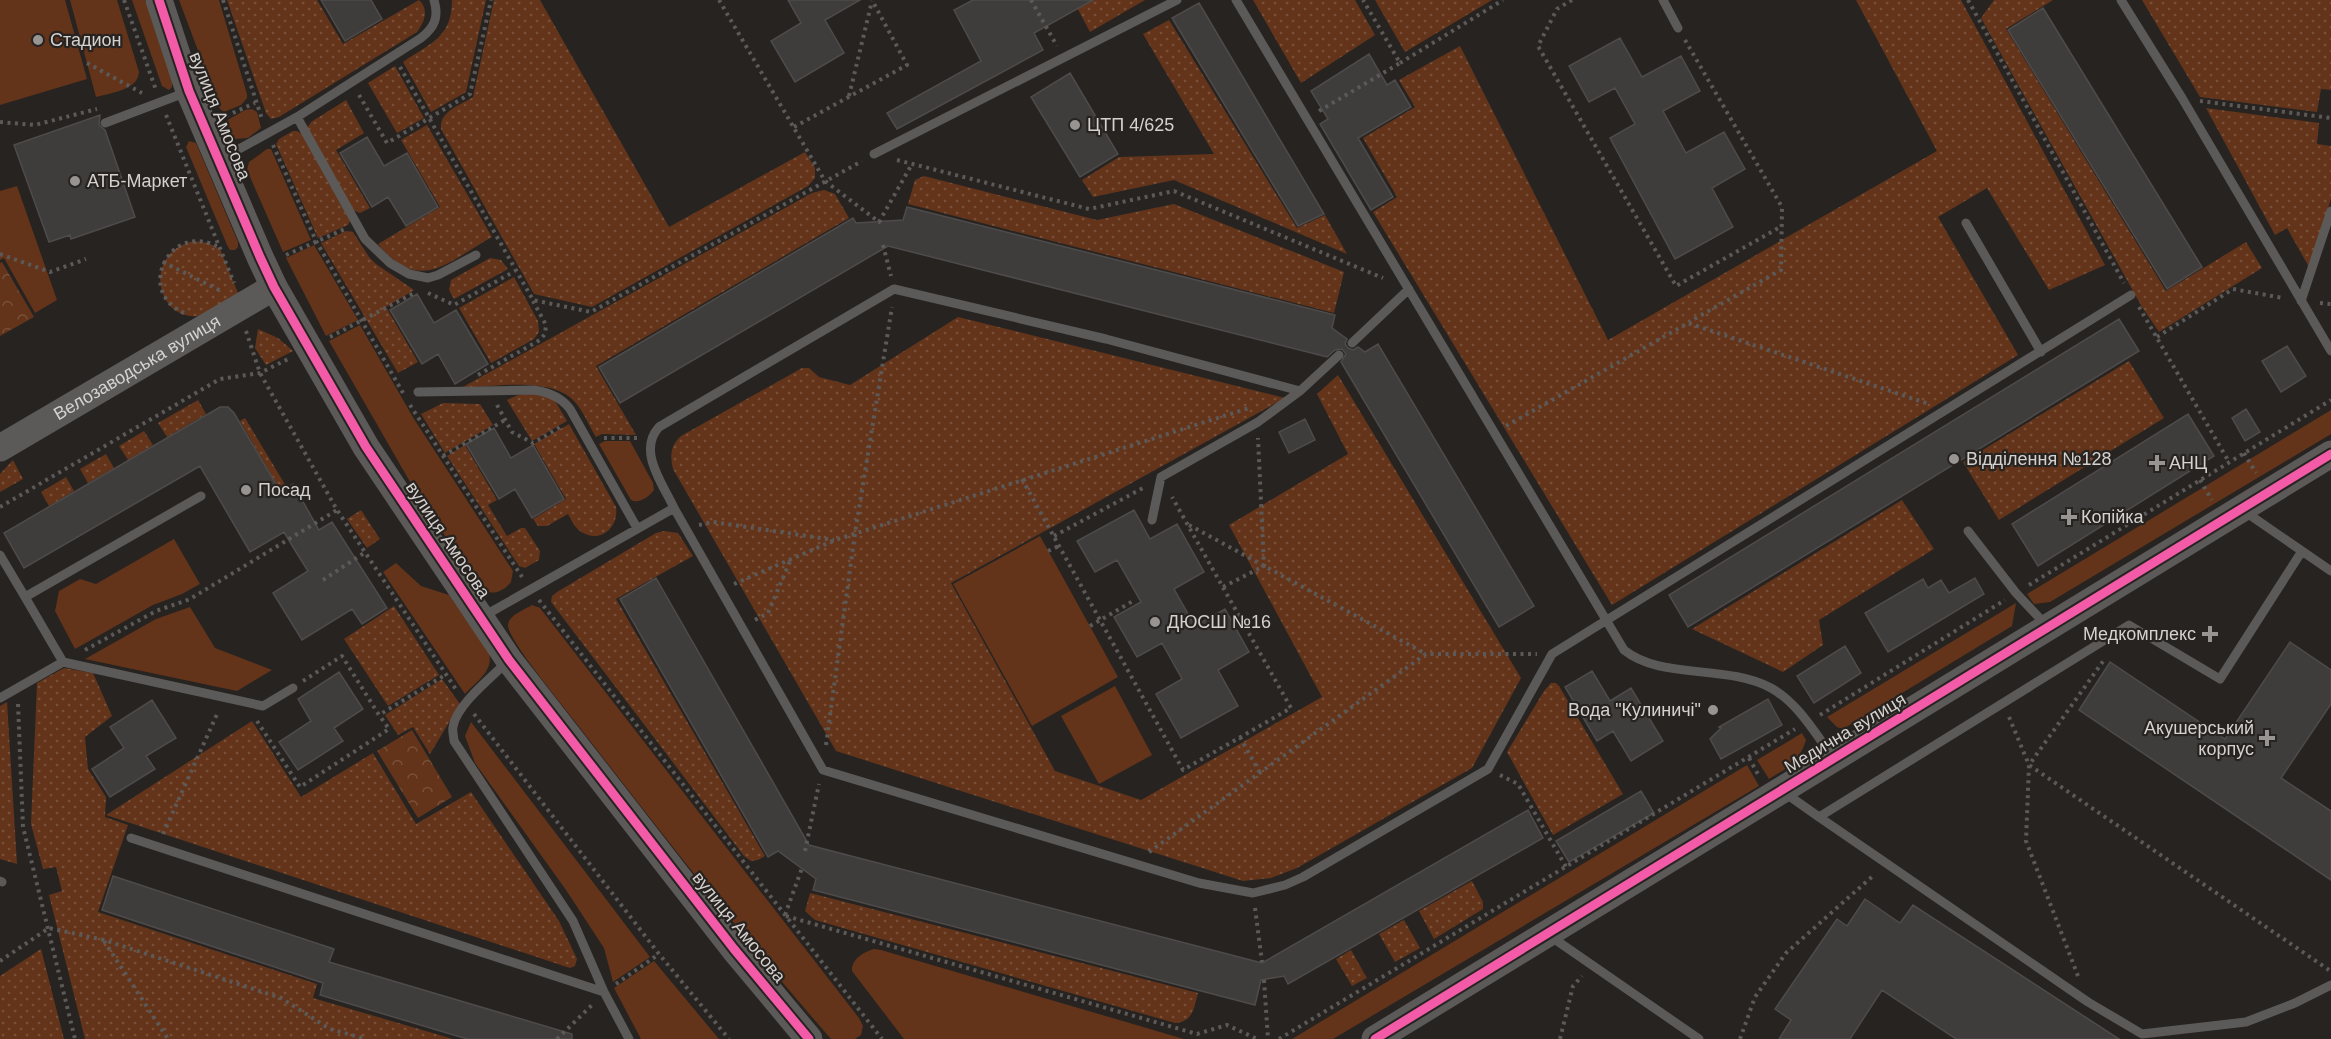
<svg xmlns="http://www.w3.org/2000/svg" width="2331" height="1039" font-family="Arial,sans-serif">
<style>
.grass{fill:#63341a}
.forest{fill:url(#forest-crowns)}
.garden{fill:url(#garden-dots)}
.building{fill:#3f3d3c;stroke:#4e4b4a;stroke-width:1.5}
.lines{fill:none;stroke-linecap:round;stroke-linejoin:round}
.path{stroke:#5c5a59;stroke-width:4;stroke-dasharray:3 4.5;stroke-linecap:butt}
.lane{stroke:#5c5a58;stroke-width:9}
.secondary{stroke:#5c5a58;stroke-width:27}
.cycleway-casing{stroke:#272320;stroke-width:13}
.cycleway{stroke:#f35aa7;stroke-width:9}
.poi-dot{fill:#979492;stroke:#272320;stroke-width:2}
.labels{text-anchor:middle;stroke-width:4.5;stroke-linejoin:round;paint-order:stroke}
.poi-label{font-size:18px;fill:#d4d1cf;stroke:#272320;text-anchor:start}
.street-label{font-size:18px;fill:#d4d1cf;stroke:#272320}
</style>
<defs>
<pattern id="forest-crowns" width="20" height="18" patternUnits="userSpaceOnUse" patternTransform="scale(1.5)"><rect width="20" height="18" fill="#63341a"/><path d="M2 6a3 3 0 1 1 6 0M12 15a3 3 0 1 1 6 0" fill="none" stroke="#78503a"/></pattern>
<pattern id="garden-dots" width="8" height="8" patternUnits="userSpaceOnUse" patternTransform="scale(1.5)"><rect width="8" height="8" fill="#63341a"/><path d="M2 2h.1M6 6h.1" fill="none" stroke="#78503a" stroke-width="1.8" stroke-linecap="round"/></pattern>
</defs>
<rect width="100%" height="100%" fill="#262321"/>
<path class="grass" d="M0 0H65L87 79 0 105Z
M70 0H117L139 72C138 90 111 93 96 97Z
M132 0H145L172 81V87L169 90 162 86Z
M179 0H219L247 94V98L241 105 224 112 220 109Z
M252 109 257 112 261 128 248 138 235 139 228 133 226 121 245 110Z
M189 141 196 143 238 242V247L235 250H230L227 245 186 147Z
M267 149H271L311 240 283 252 247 170 249 162Z
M17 186 57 300 35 313 4 258 0 260V191Z
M314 245 358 320 326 336 286 258Z
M360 325 414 419 513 571 511 582C503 592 492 596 480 589L413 487 329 341Z
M2331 410V434L2050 602 2034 604 2027 594Z
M605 441H630L653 483 654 490C649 497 639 504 631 500L599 444Z
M1040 536 1118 677 1032 726 953 584Z
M174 539 200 584 182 594 153 605 75 649 55 611 59 591 80 579 96 584Z
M396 563 421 586 449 595 489 653C494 671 476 682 465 694L383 572Z
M2016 603 2012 626 1843 729 1837 727 1827 717Z
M532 605 540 608 859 1018 863 1026 861 1035 855 1039H831C741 936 657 827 573 719 562 704 508 640 508 625 509 615 524 610 532 605Z
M190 607 215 648 272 670 237 691 85 659 156 619Z
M1115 686 1152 755 1099 784 1061 716Z
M471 722 650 957 613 982 604 948 566 890 475 763 465 736Z
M1802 733 1806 740C1800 761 1786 769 1769 779L1757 760Z
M1747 765 1759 786 1333 1039H1292Z
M874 949 881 950 1184 1039H904L852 971C851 959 864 952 874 949Z
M654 961 719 1039H641L614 988Z"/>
<path class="forest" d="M2 262 34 317 0 336V263Z
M412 730 452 797 418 818 377 751Z"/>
<path class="garden" d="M227 0H317L343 44 419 0C429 9 425 21 417 32L279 117 271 119 266 113Z
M452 0H486L466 92 431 112 403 62C430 43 452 38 452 0Z
M494 0H540L669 227 805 152 815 168V178L808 186 592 307 534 294 441 129C439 111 461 105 473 97Z
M1073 0H1145L1090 32Z
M1253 0H1355L1375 35 1301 83Z
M1375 0H1492L1405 52Z
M1856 0H1961L2105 265 2049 290 1987 188 1938 217 2018 355 1612 605 1373 212 1397 197 1363 138 1415 107 1399 80 1460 46 1608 340 1937 151Z
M1994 0H2053L2006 29 2166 291 2246 242 2262 268 2159 332 2142 307 1981 18Z
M2142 0H2331V90L2321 89 2317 112 2200 97Z
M1169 20 1297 228 1325 215 1347 254 1174 180 1093 197 1082 180 1119 157 1214 154 1143 34Z
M395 66 424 118 397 133 368 83Z
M346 100 364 133 336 150 370 208 360 213 353 210 307 128 311 122Z
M2206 108 2319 123 2317 144 2331 146V199L2309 267 2287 228 2275 235Z
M427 125 492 237C447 262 420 295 378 244L440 207 401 140Z
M293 131H297L302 134 350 221 348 225 318 238 276 144 279 139Z
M924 176 1097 220 1174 204 1344 272 1334 313 908 204 915 180Z
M824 190 835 194 849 218 596 366 636 435 602 434 596 437C589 426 583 410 574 401 551 376 493 387 461 388L812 193Z
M346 231 353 232 369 257 376 264 414 290 386 307 418 362 398 373 321 243Z
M194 241 208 243 220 249 238 293C228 299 207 315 197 316 156 320 142 252 194 241Z
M490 258 501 260 508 269 454 299 449 290 451 280Z
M514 277 538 321 539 332 534 339 491 363 459 308Z
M958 317 1285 398 951 583 1055 771 1141 800 1322 697 1229 525 1348 454 1317 394 1338 375 1521 678 1472 768 1297 868 1271 878 1243 881 836 751 673 469C670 456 670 446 681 436L802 368H809L819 377 850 385Z
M258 329 278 338 293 351 266 365 255 348Z
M2129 361 2164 418 1999 520 1963 462Z
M530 393 554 399 567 421 532 441 507 400 518 395Z
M198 400 206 414 167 437 158 423Z
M443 403 480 404 493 425 445 453 421 414Z
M245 418 286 486 280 490 240 421Z
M569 424 616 507C619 526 602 543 583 533 575 529 572 521 568 514L547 526H538L533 519 566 499 534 444Z
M144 431 153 445 128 460 119 446Z
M465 445 497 500 488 505 507 536 521 528H525L540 551 539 560 525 568 519 566 447 456Z
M106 454 114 468 88 483 80 469Z
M13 460 23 479 0 492V474Z
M66 477 74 491 49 506 41 492Z
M1902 500 1934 549 1819 620 1823 645 1783 672 1692 629Z
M361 510 380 539 367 548 347 519Z
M664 531 678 533 693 556 616 599 765 856 758 860 751 861 744 856 551 602 552 596 557 592 656 533Z
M394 606 439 675 388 706 344 639Z
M64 668 93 673 112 716 85 737 88 769 106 797 105 817 128 825 98 912 317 984 313 998 453 1039H85L49 895 62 891 56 867 43 869 31 824 37 683Z
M442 679 460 704 430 754 413 727 398 735 385 715Z
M1551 683H1556L1559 686 1623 794 1553 835 1507 752 1544 691Z
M7 702 17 864 0 859V706Z
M252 721 301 797 373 753 416 824 471 792 559 921 577 959 575 966 570 968 106 815Z
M1472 881 1483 902V909L1434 939 1419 911Z
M810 893 1198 993C1194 1008 1193 1022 1175 1023L815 920 805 911Z
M1404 920 1420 948 1395 962 1379 934Z
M41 949 64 1039H0V976Z
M1351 950 1367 978 1352 986 1336 959Z"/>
<path class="building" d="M321 0H371L382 19 345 41Z
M788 0H860L825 20 844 53 795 82 771 41 801 23Z
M973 0H1093L1034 33 1043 50 897 129 887 113 981 61 954 10Z
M1199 3 1324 214 1298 226 1172 18Z
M2043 8 2202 267 2167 289 2008 30Z
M1620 38 1642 77 1681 56 1700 91 1663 111 1686 153 1724 132 1745 169 1712 188 1733 227 1675 259 1610 138 1635 124 1615 88 1589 102 1569 66Z
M1369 54 1387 85 1395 80 1411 107 1358 138 1393 197 1371 210 1320 124 1328 119 1311 91Z
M1070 73 1118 154 1080 177 1031 97Z
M100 115 99 125 105 130 135 217 71 239 70 235 49 242 14 145Z
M367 137 384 166 407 153 438 207 406 226 388 197 372 207 340 153Z
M907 207 1335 315 1332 328 1347 339 1345 344 1348 348 1353 350 1358 347 1365 352 1378 344 1534 606 1499 627 1341 362 1346 354 1342 349 1335 350 1327 357 888 246 620 403 599 367 853 218 856 223 903 220Z
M417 294 434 323 456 310 488 364 455 384 438 354 422 364 390 310Z
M2119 319 2139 351 1688 627 1669 595Z
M2287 346 2306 376 2281 392 2262 361Z
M220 407H228L234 413 280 491 293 484 319 530 332 522 387 608 362 624 352 609 302 640 273 593 308 571 296 552 284 532 250 552 200 466 24 568 4 533Z
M2246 409 2260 432 2245 441 2232 418Z
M2188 414 2214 456 2038 566 2012 524Z
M1305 419 1315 440 1289 453 1279 432Z
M494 428 511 458 533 445 564 499 532 518 515 489 499 499 466 444Z
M1134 510 1150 539 1177 524 1204 572 1174 589 1195 626 1225 609 1249 652 1218 670 1238 706 1181 738 1156 694 1182 679 1162 643 1137 657 1114 617 1141 602 1117 560 1095 572 1077 541Z
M656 578 809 845 1262 963 1528 810 1543 838 1288 984 1284 976 1261 980 1255 1005 813 890 816 879 778 851 768 857 620 599Z
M1975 578 1984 594 1888 652 1865 613 1923 579 1928 588 1941 580 1949 593Z
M2290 642 2331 670V704L2281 778 2331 811V880L2079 710 2110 662 2225 739Z
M1845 646 1861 673 1814 703 1797 676Z
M1592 671 1610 701 1631 688 1663 741 1631 761 1613 731 1597 741 1565 687Z
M339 672 363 709 334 728 343 741 298 770 279 742 311 721 298 699Z
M1768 699 1782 725 1721 759 1710 739 1721 728 1719 727Z
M152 700 176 738 146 756 155 769 110 797 92 769 124 748 110 727Z
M1641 791 1654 813 1569 862 1556 841Z
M113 876 334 949 329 962 572 1034V1039H467L320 995 323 983 102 910Z
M1865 899 1900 923 1913 905 2119 1039H1956L1882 990 1850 1039H1779L1791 1020 1775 1009 1837 919 1847 926Z"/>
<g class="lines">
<path class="path" d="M124 0 156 90
M223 0 262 119
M719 0 825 181 879 222 912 164
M1031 0 1057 46
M1572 0 1557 9 1538 46 1676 286 1782 226
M1968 0 2124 283
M1685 40 1782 207 1781 270 1689 322
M87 63 142 93
M1400 63 1503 0
M400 67 533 300 591 312 862 161
M359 95 387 143 470 94 491 0
M849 96 872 1
M2200 101 2331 118
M1319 111 1400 63 1363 0
M166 115 234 283
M226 116 255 103
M0 122 35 125 97 109
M794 127 907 65 872 0
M273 145 316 241 403 393
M897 160 1089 209 1174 191 1383 278
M883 245 891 276
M0 254 50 272 86 259
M286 255 345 229
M163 262 221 291
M428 293 454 305 515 271
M2320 303 2331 304
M2139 307 2229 462
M184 313C134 291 171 219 220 248
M246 331 260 373 337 510 457 691
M330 337 416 292
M2157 337 2233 289 2283 298
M478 375 540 340 545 334 546 325 533 301
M410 405 522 577
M497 405 512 432 533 443 562 426
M1506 426 1688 323 1929 404
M604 438H639
M2244 453 2256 473
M443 456 505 420
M1022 479 1183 770 1291 708 1172 497
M2200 480 2212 500
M0 507 220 379 260 373 288 359
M699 525 713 522 834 540
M1189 525 1426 654
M1054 536 1143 488
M1048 551 1059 546
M323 580 364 553
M734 584 835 540 1249 408
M2029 585 2331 400
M1223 587 1264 566 1258 438
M539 600 882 1039
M755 620 768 613 791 559
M1090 626 1133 601
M85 650 156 611 190 599 337 510
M303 681 342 656 379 715 445 675
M18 704 23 827 75 1039
M474 714 659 954 729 1039
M1820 715 2005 600
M2009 717 2029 765 2329 970
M257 721 300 787 389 729 379 715
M1240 737 1260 773
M826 745 855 533 892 307
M1749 758 1759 776
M1500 775 1518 784 1566 867
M163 834 218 712
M805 851 819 784
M1149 852 1426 654H1537
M1255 908 1262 962
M785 915 802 868
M786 916 1197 1034 1227 1025 1257 1039
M104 941 168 1039
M0 961 49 928 104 940 281 998 330 1029 366 1039
M2078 976 2026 841 2029 765 2104 660
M1264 980 1268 1039
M616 984 659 954
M557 1039 592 1005
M1279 1039 1795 729
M1560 1039 1573 986 1582 976
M1740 1039 1755 997 1786 953 1875 874"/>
<path class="lane" d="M1236 0 1624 650C1661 680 1726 664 1771 688 1797 702 1815 733 1832 756
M1663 0 1678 28
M2121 0 2182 98 2331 351
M297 117 365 239 390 263 409 274 428 278 438 275 476 255
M105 123 187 92
M874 154 1177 0
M221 159 297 117 421 38C435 27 439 17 434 0
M1966 223 2041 352
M2301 301 2331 211
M1352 343 1409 289
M418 392 534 390C548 392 561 397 570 409L637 528
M674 508C663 484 637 451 659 427L894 289 1106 339 1300 391 1339 355
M2244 511 2331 571
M1152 520 1161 477 1258 422 1300 391
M1968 531 2016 593 2047 626
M0 555 25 597 201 496
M25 597 63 662 263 706 293 688
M482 617 674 508 823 770 1199 883 1253 893 1285 885 1303 877 1488 769 1552 654 2131 295
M508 661C492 677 456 705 453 727 452 731 454 737 454 741L573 921 604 992 629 1039
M0 698 63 662
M1785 793 1819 817 2129 625 2220 679 2302 551
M1819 817 2088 1002 2142 1034 2246 1022 2295 1003 2331 985
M131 838 604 992
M0 881 2 882
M1550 936 1699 1039"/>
<g class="secondary">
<path d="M159 0 189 91 260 257 274 287 366 447 509 660 734 949 809 1039"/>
<path id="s1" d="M0 448 274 287"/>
<path d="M1375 1039 2331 454"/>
</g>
<g class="cycleway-casing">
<path id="cycleway" d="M159 0 189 91 260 257 274 287 366 447 509 660 734 949 809 1039
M1375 1039 2331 454"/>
</g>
<use href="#cycleway" class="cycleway"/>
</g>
<g class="poi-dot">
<circle cx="38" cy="40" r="6"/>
<circle cx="1075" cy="125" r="6"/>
<circle cx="75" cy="181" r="6"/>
<circle cx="1954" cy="459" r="6"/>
<path d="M2154 454h6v6h6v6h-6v6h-6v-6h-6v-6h6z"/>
<circle cx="246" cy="490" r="6"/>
<path d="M2066 508h6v6h6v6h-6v6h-6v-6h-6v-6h6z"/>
<circle cx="1155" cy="622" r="6"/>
<path d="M2207 625h6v6h6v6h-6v6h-6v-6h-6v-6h6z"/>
<circle cx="1713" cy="710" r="6"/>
<path d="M2264 729h6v6h6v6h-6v6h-6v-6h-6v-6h6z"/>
</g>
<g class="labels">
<g class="poi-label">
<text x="50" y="46">Стадион</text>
<text x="1087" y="131">ЦТП 4/625</text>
<text x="87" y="187">АТБ-Маркет</text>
<text x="1966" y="465">Відділення №128</text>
<text x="2169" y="469">АНЦ</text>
<text x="258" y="496">Посад</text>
<text x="2081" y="523">Копійка</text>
<text x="1167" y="628">ДЮСШ №16</text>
<text x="2196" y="640" text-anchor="end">Медкомплекс</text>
<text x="1701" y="716" text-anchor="end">Вода "Кулиничі"</text>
<text x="2254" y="734" text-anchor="end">Акушерський<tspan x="2254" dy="21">корпус</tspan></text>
</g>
<g class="street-label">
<text transform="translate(220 116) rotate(68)" y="6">вулиця Амосова</text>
<text dy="6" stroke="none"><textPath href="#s1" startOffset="159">Велозаводська вулиця</textPath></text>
<text transform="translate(448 540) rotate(56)" y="6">вулиця Амосова</text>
<text transform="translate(1845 733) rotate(-31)" y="6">Медична вулиця</text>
<text transform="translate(739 927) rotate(51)" y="6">вулиця Амосова</text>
</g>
</g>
</svg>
